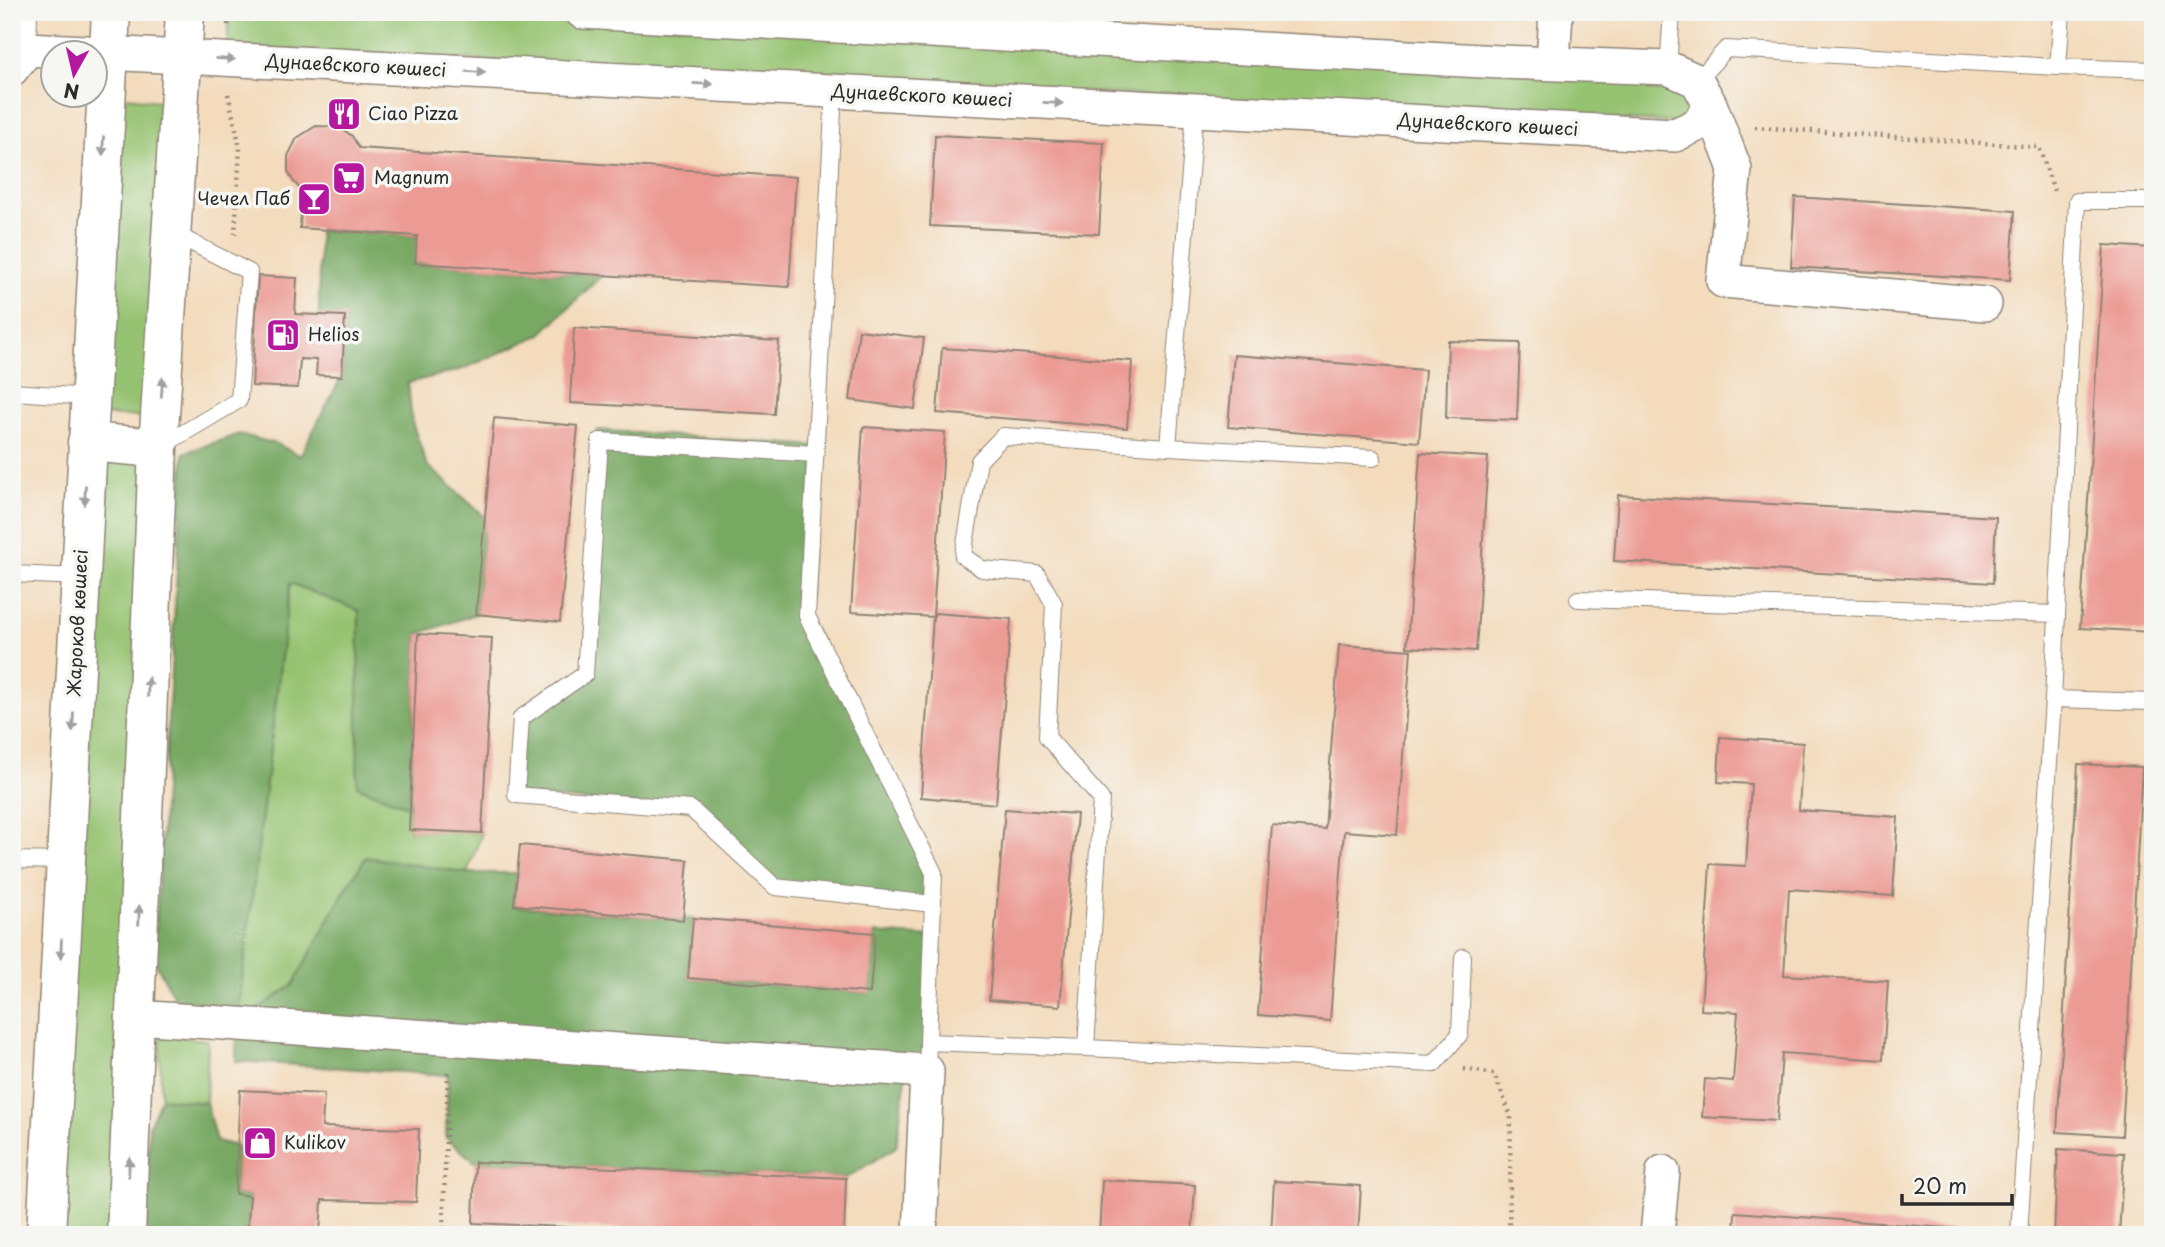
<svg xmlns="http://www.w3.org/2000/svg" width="2165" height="1247" font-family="'Playpen Sans',sans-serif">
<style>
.green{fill:#96c371;stroke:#60774e;stroke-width:2}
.forest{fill:#78a963;stroke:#526a47;stroke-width:2}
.building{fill:#ec9b94}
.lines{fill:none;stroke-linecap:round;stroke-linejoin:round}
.service-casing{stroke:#8f8374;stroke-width:18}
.minor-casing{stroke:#8f8374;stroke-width:36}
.secondary-casing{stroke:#8f8374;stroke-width:41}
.path{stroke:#8f8374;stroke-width:4.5;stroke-dasharray:2 5;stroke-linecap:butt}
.service{stroke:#fff;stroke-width:16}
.minor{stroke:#fff;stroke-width:33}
.secondary{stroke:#fff;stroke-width:38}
.oneway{fill:#a0a0a0}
.labels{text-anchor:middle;stroke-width:7;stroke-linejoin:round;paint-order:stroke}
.street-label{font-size:18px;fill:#2b2b2b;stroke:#f6f6f2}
.poi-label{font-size:18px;fill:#2b2b2b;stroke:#f6f6f2;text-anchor:start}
</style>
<rect width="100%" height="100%" fill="#f6f6f2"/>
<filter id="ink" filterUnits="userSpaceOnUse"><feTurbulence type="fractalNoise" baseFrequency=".0143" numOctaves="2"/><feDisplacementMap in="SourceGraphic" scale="14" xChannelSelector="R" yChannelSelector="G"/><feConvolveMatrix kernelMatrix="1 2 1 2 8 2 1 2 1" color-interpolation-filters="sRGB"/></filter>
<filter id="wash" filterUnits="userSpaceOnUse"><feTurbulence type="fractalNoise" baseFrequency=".00686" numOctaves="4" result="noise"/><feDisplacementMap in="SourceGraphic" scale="28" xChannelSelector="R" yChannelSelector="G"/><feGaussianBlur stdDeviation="1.57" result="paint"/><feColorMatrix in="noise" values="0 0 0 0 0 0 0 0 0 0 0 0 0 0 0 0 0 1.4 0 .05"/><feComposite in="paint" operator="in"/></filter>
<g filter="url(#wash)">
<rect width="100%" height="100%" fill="#f3dbbc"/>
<path class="green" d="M229 12H344L1668 68 1697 81 1699 124 227 47Z
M105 94 181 104 160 417 89 415Z
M86 462H157L126 1235H48Z
M290 582 359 610 358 786 410 807 409 830 482 833 467 873 366 857 344 892 293 985 237 1024Z
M160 1036 208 1040 206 1103 161 1098Z"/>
<path class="forest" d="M319 230 417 236 416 263 602 275 540 335 463 369 408 383 412 422 427 465 485 517 476 614 418 634 410 807 357 786 359 611 290 583 237 1023 293 985 344 892 366 857 467 873H517L515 906 683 920 693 918 688 978 869 993 875 933 932 937 927 1071 907 1070 896 1147 846 1178 475 1162 446 1138 448 1075 236 1061 237 1024 174 998 154 959 184 453 239 434 277 444 300 456 342 376 345 317 319 315Z
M597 430 816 446 807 616 934 873 933 904 775 887 691 809 516 795 521 718 585 674Z
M161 1098 206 1103 216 1141 237 1146 235 1194 250 1196 247 1235H147L149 1126Z"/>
<g id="blocks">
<path class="building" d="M12 12H17V30H12Z
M316 126 339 127 352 136 359 148 796 177 789 287 415 263 417 236 300 228 302 191 293 181 288 171V156L297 138Z
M935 135 1104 143 1099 234 930 226Z
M1795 197 2015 211 2010 280 1791 267Z
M2104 245 2153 248 2152 632 2080 628Z
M258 276 297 278 295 314 345 316 342 376 316 375 317 360 300 359 298 388 252 386Z
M574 328 779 341 774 414 570 403Z
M859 330 924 338 915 409 850 400Z
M1448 341 1520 343 1517 420 1446 418Z
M942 348 1132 361 1127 428 937 413Z
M1234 355 1425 370 1419 442 1228 427Z
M494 418 578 426 560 622 476 614Z
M863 427 945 432 933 617 851 612Z
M1420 453 1488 457 1476 651 1407 647Z
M1618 495 1996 517 1993 583 1614 561Z
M935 613 1011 619 996 804 921 797 933 617Z
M418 634 492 638 482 833 409 830Z
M1339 645 1411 650 1397 835 1344 831 1330 1021 1258 1015 1272 825 1325 829Z
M1720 737 1803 743 1799 810 1898 817 1893 896 1789 889 1784 975 1888 981 1883 1060 1782 1053 1777 1121 1702 1117 1705 1079 1733 1081 1738 1012 1701 1010 1710 864 1746 866 1751 784 1718 782Z
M2078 764 2142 767 2122 1136 2057 1132Z
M1005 809 1077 814 1060 1006 989 1000Z
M520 845 688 860 683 920 514 905Z
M693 918 875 933 870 993 688 978Z
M240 1090 324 1094 322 1127 419 1129 416 1202 322 1200 320 1235H247L250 1196 235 1194Z
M2058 1149 2124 1153 2119 1235H2054Z
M475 1162 846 1178 844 1235H756L473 1223Z
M1102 1180 1195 1185 1192 1235H1099Z
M1274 1181 1361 1186 1358 1235H1271Z
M1735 1212 1960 1229V1235H1734Z"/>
</g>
</g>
<g filter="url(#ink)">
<use href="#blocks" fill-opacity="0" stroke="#8f8374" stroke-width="2"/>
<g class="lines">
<g class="service-casing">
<path id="service" d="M28 49 29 12
M2058 67 2062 12
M1668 68 1672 12
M1697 81 1726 49 2058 67 2153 70
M834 91 807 616 934 873 927 1071
M1195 110 1168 447 1003 436 979 461 963 556 982 569 1037 574 1054 604 1047 737 1101 799 1086 1048 1434 1064 1460 1034 1463 957
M12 392 90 397
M160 447 239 400 249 272 173 233
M1168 447 1373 458
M816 454 600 441 585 674 521 718 516 795 691 809 775 887 933 904
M12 574 80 577
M1578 599 2057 614
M2053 699 2153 702
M12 860 65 861
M928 1042 1086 1048
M2019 1235 2053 699 2077 201H2153"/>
</g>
<g class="minor-casing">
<path id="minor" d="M1553 63 1556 12
M12 69 28 49 1675 135 1699 124 1710 104 1697 81 1668 68 1500 62 582 12
M1710 104 1735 169 1723 281 1985 304
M135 1017 927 1071 920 1235
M1657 1235 1663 1172"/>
</g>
<g class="secondary-casing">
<path id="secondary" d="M87 442 158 448
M46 1235 111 12
M126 1235 158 448 185 12"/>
</g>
<path class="path" d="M228 25 229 12
M228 94 240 147 235 234
M1755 127 2039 147 2054 191
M1464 1069 1494 1074 1511 1116 1509 1235
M443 1235 448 1071"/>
<use href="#service" class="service"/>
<use href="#minor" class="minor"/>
<use href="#secondary" class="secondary"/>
</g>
<defs><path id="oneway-solid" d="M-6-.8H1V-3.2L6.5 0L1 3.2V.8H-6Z" transform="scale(1.75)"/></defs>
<g class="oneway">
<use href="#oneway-solid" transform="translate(225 59) rotate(3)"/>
<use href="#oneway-solid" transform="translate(476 72) rotate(3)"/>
<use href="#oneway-solid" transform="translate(703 84) rotate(3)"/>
<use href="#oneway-solid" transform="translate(1053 103) rotate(3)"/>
<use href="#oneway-solid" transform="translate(103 146) rotate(93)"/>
<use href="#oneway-solid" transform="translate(162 387) rotate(-86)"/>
<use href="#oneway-solid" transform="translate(85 495) rotate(93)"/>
<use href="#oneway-solid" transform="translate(148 687) rotate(-88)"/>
<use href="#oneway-solid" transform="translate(73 722) rotate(93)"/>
<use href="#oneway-solid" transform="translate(139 915) rotate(-88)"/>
<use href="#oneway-solid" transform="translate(61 949) rotate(93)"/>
<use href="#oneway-solid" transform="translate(129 1167) rotate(-88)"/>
</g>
</g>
<defs>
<g id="restaurant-square" transform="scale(1.75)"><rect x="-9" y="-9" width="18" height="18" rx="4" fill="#b5179e" stroke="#f6f6f2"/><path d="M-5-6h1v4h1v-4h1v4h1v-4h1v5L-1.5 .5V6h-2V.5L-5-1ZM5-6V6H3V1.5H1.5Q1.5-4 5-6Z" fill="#fff"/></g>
<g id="supermarket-square" transform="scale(1.75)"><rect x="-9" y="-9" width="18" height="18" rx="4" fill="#b5179e" stroke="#f6f6f2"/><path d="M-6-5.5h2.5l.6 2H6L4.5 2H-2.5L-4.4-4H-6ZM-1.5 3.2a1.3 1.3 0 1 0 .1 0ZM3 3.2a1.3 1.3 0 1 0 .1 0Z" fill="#fff"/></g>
<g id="bar-square" transform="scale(1.75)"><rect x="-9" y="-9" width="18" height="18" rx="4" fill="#b5179e" stroke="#f6f6f2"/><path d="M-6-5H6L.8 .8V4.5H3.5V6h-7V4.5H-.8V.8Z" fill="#fff"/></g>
<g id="fuel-square" transform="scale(1.75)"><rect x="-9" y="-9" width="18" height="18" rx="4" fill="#b5179e" stroke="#f6f6f2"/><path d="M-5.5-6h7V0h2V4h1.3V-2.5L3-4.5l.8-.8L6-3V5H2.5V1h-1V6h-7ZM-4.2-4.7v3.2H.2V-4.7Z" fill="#fff"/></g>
<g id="shop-square" transform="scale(1.75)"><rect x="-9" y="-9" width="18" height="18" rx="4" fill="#b5179e" stroke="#f6f6f2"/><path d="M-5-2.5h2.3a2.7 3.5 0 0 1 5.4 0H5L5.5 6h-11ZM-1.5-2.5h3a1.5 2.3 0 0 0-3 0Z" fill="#fff"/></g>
</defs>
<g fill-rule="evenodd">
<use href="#restaurant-square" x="344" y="114"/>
<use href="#supermarket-square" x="349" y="178"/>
<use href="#bar-square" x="314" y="199"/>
<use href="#fuel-square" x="283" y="335"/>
<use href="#shop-square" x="260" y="1143"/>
</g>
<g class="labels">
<g class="street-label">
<text transform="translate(356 66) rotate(3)" y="6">Дунаевского көшесі</text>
<text transform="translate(922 96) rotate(3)" y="6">Дунаевского көшесі</text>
<text transform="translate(1488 125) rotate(3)" y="6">Дунаевского көшесі</text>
<text transform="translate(78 623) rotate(-87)" y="6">Жароков көшесі</text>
</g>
<g class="poi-label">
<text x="368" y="120">Ciao Pizza</text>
<text x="374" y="184">Magnum</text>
<text x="290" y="205" text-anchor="end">Чечел Паб</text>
<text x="308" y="341">Helios</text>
<text x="284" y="1149">Kulikov</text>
</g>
</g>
<rect width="2165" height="1247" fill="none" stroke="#f6f6f2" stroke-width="42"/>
<g transform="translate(74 74) rotate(188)"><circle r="33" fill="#f6f6f2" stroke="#a5a5a2" stroke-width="2"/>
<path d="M0-5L12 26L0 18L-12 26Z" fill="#b5179e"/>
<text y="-10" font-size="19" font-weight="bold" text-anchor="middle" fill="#2b2b2b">N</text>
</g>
<path d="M1902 1194v10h110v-10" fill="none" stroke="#2b2b2b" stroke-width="3.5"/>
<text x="1913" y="1194" font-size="21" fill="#2b2b2b" stroke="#f6f6f2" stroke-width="5" paint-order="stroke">20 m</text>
</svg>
